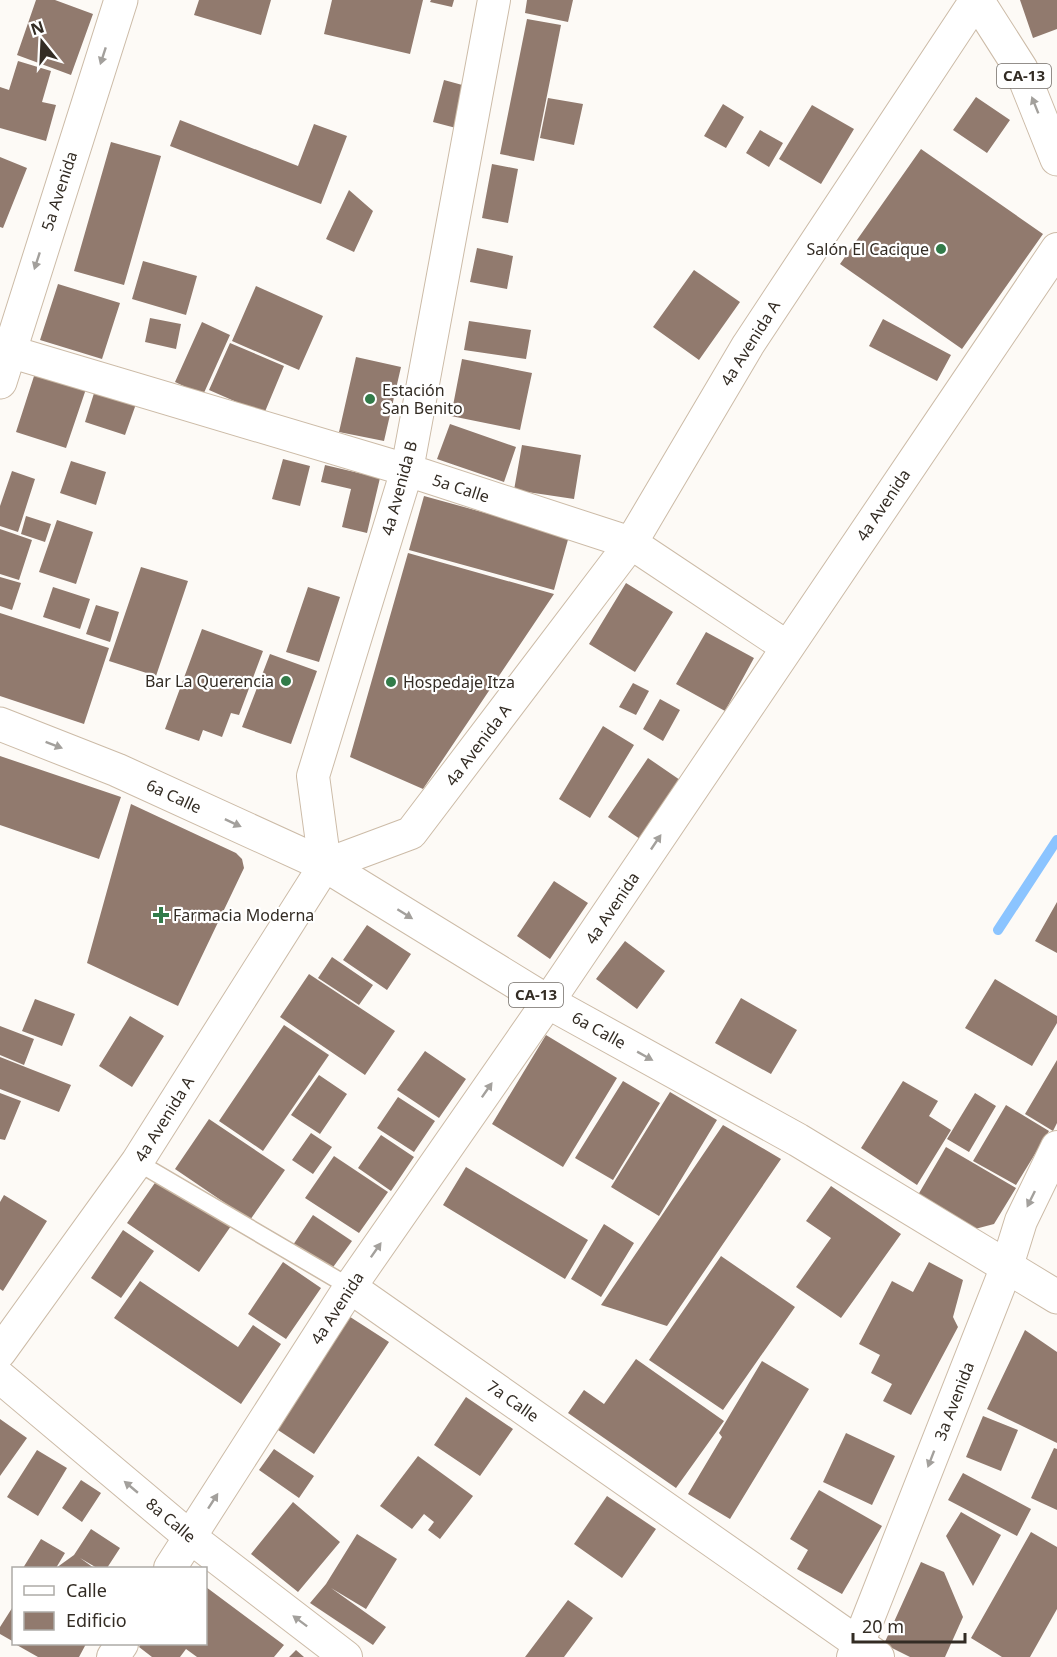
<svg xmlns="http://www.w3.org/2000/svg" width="1057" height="1657" font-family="'Noto Sans',sans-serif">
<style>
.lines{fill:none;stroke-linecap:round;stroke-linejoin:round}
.stream{stroke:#8bc4ff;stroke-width:10}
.building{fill:#917a6e}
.service-casing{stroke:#ccbba7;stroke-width:19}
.minor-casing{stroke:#ccbba7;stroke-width:34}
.primary-casing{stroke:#ccbba7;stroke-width:35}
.service{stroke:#fff;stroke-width:16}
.minor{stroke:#fff;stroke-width:32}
.primary{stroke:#fff;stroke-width:33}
.oneway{fill:#a3a09c}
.poi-dot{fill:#327b49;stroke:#fff;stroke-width:2}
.labels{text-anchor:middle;stroke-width:4.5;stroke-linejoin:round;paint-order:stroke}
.shield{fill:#fff;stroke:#706b66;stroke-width:1.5}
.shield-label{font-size:15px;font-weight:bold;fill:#332c24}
.street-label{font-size:16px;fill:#332c24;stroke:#fff}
.poi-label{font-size:16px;fill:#332c24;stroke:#fff;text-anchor:start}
</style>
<rect width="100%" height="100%" fill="#fdfaf6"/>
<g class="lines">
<path class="stream" d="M998 930 1057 840"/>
</g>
<path class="building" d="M36 0H55L93 14 71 75 17 55Z
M199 0H271L261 35 194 15Z
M332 0H423L410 54 324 34Z
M431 0H454L452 7 430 2Z
M527 0H573L568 22 525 13Z
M1020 0H1057V29L1033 38Z
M527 19 561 25 534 161 500 154Z
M18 61 51 71 42 102 56 105 46 141 0 128V87L9 90Z
M444 80 466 86 456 128 433 122Z
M976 97 1010 120 987 153 953 130Z
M548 98 583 104 574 145 540 138Z
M723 104 744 117 726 148 704 136Z
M812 105 854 129 821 184 779 159Z
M180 120 298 166 314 124 347 136 321 204 170 146Z
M760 130 783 143 769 167 746 153Z
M111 142 161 156 124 285 74 271Z
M921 149 1043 234 962 349 840 264Z
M0 157 27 168 3 228 0 227Z
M492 164 518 169 508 223 482 218Z
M349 190 373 211 354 252 326 239Z
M477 248 513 256 507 289 470 282Z
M143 261 197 276 186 315 132 299Z
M694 270 740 302 699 360 653 327Z
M58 284 120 303 102 359 40 340Z
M256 286 323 316 299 370 232 341Z
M150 318 181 324 176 349 145 342Z
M883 319 951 355 937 381 869 346Z
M469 321 531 330 526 359 464 350Z
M202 322 230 335 203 395 175 382Z
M230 343 284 366 264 414 209 390Z
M356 357 401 367 384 441 339 432Z
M462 359 532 373 520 430 451 416Z
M35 373 86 389 66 448 16 432Z
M95 390 136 404 125 435 85 422Z
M450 424 516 447 504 482 437 459Z
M522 445 581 455 574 499 514 490Z
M283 459 310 466 300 506 272 499Z
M71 461 106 472 96 505 60 493Z
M325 465 380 478 367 533 342 527 351 489 321 482Z
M12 471 35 479 18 532 0 526V506Z
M424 496 569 536 554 590 409 550Z
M26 516 51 524 45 542 21 534Z
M57 520 93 532 76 584 39 572Z
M0 529 32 540 19 580 0 574Z
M408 553 554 594 423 789 350 757Z
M141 567 188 581 156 676 109 661Z
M0 577 21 583 12 610 0 606Z
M626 583 673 612 635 672 589 644Z
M53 587 90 599 80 629 43 617Z
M308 587 340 597 319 662 286 652Z
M96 605 119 612 110 642 86 634Z
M0 613 109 648 84 724 0 696Z
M202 629 263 651 239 715 231 713 222 737 203 730 199 741 165 729Z
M706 632 754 658 725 711 676 684Z
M270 654 317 671 291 744 242 727Z
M633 683 649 691 636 715 619 707Z
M660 699 680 710 663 741 643 729Z
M603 726 634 745 590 818 559 799Z
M0 756 121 797 99 859 0 825Z
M648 758 680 780 640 839 608 817Z
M131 804 236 853 242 859 244 868 178 1006 87 963Z
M554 881 588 903 550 959 517 936Z
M1057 902V953L1035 941Z
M367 925 411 954 387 990 343 960Z
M625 941 665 971 637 1009 596 979Z
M332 957 373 985 359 1005 318 978Z
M309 974 395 1031 365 1075 280 1017Z
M995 979 1057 1016V1023L1032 1066 965 1028Z
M741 998 797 1030 771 1074 715 1043Z
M35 999 75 1014 62 1046 22 1031Z
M130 1016 164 1036 132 1087 99 1066Z
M284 1025 329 1055 263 1151 219 1121Z
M0 1026 34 1039 24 1065 0 1055Z
M546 1035 617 1078 563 1167 492 1124Z
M425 1051 466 1079 439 1118 397 1090Z
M0 1057 71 1085 59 1112 0 1089Z
M1057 1060V1123L1053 1131 1025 1114Z
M319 1075 347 1094 320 1134 291 1115Z
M623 1081 660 1103 613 1180 575 1158Z
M903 1081 938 1101 929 1116 951 1130 917 1185 861 1148Z
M670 1092 717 1120 659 1216 611 1187Z
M0 1093 21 1101 5 1140 0 1139Z
M975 1093 996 1106 969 1152 947 1139Z
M398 1097 435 1121 414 1152 377 1128Z
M1006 1105 1049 1131 1016 1185 973 1161Z
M209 1119 285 1170 250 1220 175 1169Z
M723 1125 781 1159 667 1326 601 1305Z
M311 1133 332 1147 313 1174 292 1160Z
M381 1135 414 1157 391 1191 358 1168Z
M946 1147 1016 1188 994 1224 975 1229 918 1195Z
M334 1156 388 1192 359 1233 305 1198Z
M466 1167 588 1240 565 1279 443 1205Z
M159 1177 231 1226 199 1272 127 1223Z
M831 1186 901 1234 841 1318 796 1287 831 1238 806 1221Z
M4 1195 47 1221 3 1291 0 1289V1202Z
M313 1215 352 1241 331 1270 293 1245Z
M604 1224 634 1243 601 1297 571 1279Z
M123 1230 154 1251 121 1298 91 1278Z
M721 1256 795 1307 723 1410 649 1360Z
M283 1262 321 1288 286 1339 248 1314Z
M929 1262 963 1280 953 1317 958 1327 911 1415 883 1401 892 1384 871 1373 880 1355 859 1344 892 1281 913 1292Z
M140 1281 238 1347 253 1325 281 1344 241 1404 114 1318Z
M344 1313 389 1342 314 1454 269 1424Z
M1025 1330 1057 1352V1443L987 1409Z
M636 1359 724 1421 676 1488 568 1413 584 1390 604 1404Z
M762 1361 809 1389 730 1519 688 1494 722 1437 719 1433Z
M466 1397 513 1429 480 1476 434 1445Z
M983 1416 1018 1430 1001 1471 966 1457Z
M0 1419 27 1438 0 1476Z
M846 1433 895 1456 872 1505 823 1482Z
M1054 1448 1057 1449V1510L1031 1498Z
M274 1449 314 1476 299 1498 259 1470Z
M37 1450 67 1468 38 1516 7 1497Z
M418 1456 473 1496 440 1539 428 1530 434 1522 424 1514 412 1529 380 1506Z
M963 1473 1031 1509 1017 1536 948 1500Z
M81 1480 101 1493 82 1522 62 1508Z
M819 1490 882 1526 842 1594 797 1569 808 1550 790 1539Z
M607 1496 656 1529 622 1578 574 1544Z
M293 1502 340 1542 298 1592 251 1554Z
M961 1512 1001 1535 973 1586 946 1536Z
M91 1529 120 1548 107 1568H97L80 1558 94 1568H23L41 1539 65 1553 56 1568 74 1555Z
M1031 1532 1057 1547V1609L1030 1657H1002L971 1638Z
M357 1534 397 1559 366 1609 331 1588 386 1627 373 1645 310 1603 326 1584Z
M921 1562 944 1572 963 1617 945 1657H910L884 1644Z
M206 1587 284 1645 274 1657H197L186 1649 180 1657H152L139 1647 141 1644H206Z
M568 1600 593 1618 564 1657H525Z
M14 1605V1642L0 1634V1627Z
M15 1644H86L79 1657H38Z
M296 1650 304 1657H289Z"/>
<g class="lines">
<g class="service-casing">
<path id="service" d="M137 1162 350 1287"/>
</g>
<g class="minor-casing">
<path id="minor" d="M8 351 407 470 631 543 787 647
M325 865 313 776 407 470 494 0
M350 1287 878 1657
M0 1352 137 1162 325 865 411 833 631 543 748 345 976 0
M0 1377 190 1537 346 1657
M170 1568 350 1287 548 1002 1057 249
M113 1657 122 1644
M853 1657 1007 1266 1021 1221 1057 1147"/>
</g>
<g class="primary-casing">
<path id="primary" d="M977 0 1021 69 1057 159
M0 382 121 0
M0 724 117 770 325 865 548 1002 798 1140 1057 1297"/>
</g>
<use href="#service" class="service"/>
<use href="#minor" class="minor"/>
<use href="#primary" class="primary"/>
</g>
<defs><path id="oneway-solid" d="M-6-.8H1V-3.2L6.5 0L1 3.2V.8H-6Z" transform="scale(1.5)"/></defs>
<g class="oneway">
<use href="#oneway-solid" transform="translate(103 56) rotate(108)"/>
<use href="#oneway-solid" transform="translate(1035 105) rotate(-112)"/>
<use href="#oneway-solid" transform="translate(37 261) rotate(108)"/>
<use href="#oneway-solid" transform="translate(54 745) rotate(21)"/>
<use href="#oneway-solid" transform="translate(233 823) rotate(25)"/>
<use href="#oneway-solid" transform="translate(656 842) rotate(-56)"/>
<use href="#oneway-solid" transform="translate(405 914) rotate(32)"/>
<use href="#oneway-solid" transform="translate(645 1056) rotate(29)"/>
<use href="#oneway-solid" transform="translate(487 1090) rotate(-55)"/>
<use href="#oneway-solid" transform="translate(1031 1199) rotate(116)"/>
<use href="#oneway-solid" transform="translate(376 1250) rotate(-55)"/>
<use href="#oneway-solid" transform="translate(931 1459) rotate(111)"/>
<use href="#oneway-solid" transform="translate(131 1487) rotate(-140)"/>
<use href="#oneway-solid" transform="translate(213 1501) rotate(-57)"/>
<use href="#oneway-solid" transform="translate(300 1621) rotate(-143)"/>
</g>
<g class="poi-dot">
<circle cx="941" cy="249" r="6"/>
<circle cx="370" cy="399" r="6"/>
<circle cx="286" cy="681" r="6"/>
<circle cx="391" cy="682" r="6"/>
<path d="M158 906h6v6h6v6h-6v6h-6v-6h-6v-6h6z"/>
</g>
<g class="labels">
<g class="shield">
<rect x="997" y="64" width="54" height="24" rx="4.5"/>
<rect x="509" y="983" width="54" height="24" rx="4.5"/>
</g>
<g class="shield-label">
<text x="1024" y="81">CA-13</text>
<text x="536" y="1000">CA-13</text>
</g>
<g class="street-label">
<text transform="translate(59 191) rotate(-72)" y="6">5a Avenida</text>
<text transform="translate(750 343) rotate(-58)" y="6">4a Avenida A</text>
<text transform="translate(399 488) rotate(-75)" y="6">4a Avenida B</text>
<text transform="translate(461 488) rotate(18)" y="6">5a Calle</text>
<text transform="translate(883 505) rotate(-56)" y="6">4a Avenida</text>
<text transform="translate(478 745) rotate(-53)" y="6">4a Avenida A</text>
<text transform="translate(174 796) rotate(25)" y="6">6a Calle</text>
<text transform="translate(612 908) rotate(-56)" y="6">4a Avenida</text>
<text transform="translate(599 1030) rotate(29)" y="6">6a Calle</text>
<text transform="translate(164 1119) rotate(-58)" y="6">4a Avenida A</text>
<text transform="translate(337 1308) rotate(-57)" y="6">4a Avenida</text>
<text transform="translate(513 1401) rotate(35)" y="6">7a Calle</text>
<text transform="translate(954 1401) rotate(-69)" y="6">3a Avenida</text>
<text transform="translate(171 1520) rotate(40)" y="6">8a Calle</text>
</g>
<g class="poi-label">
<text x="929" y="255" text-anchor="end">Salón El Cacique</text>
<text x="382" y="396">Estación<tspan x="382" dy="18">San Benito</tspan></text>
<text x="274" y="687" text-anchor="end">Bar La Querencia</text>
<text x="403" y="688">Hospedaje Itza</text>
<text x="173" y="921">Farmacia Moderna</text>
</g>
</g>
<rect x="12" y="1567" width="195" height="78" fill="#ffffff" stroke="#adaba7" stroke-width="1.5"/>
<rect x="24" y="1586" width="30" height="9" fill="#ffffff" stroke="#adaba7" stroke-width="1.5"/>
<text x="66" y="1597" font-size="18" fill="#332c24">Calle</text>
<rect x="24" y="1612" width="30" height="18" fill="#917a6e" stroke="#adaba7" stroke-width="1.5"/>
<text x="66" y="1627" font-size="18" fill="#332c24">Edificio</text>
<g transform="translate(42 42) rotate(342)" stroke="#ffffff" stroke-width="4.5" paint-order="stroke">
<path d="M0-4.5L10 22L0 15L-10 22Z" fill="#332c24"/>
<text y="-9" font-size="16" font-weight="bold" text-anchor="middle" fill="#332c24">N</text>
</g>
<path d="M853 1633v9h112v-9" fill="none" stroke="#332c24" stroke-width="3"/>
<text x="862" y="1633" font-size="18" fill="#332c24" stroke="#ffffff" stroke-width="4.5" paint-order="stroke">20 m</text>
</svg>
